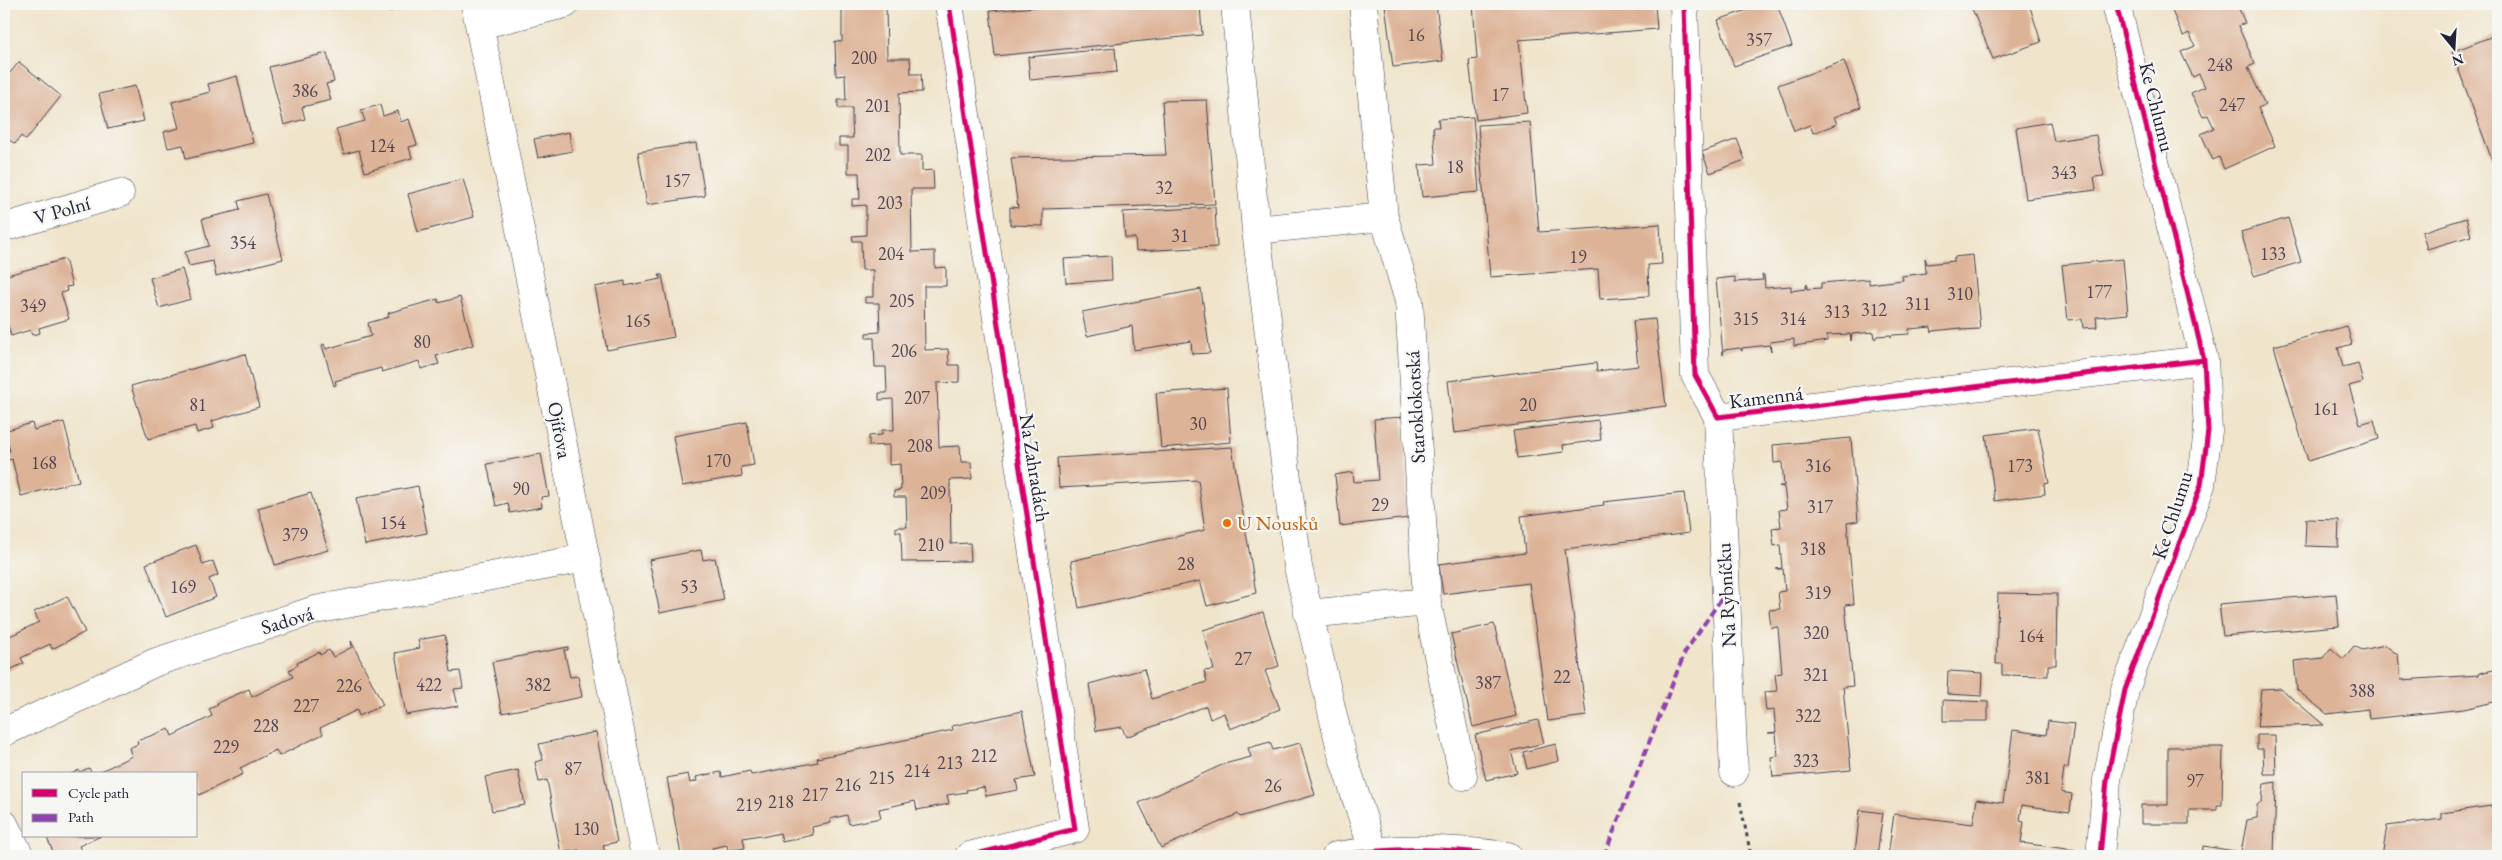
<svg xmlns="http://www.w3.org/2000/svg" width="2502" height="860" font-family="'EB Garamond',serif">
<style>
.building{fill:#ddb397}
.lines{fill:none;stroke-linecap:round;stroke-linejoin:round}
.minor-casing{stroke:#413f50;stroke-width:29}
.tertiary-casing{stroke:#413f50;stroke-width:29}
.path{stroke:#413f50;stroke-width:3;stroke-dasharray:4 4;stroke-linecap:butt}
.minor{stroke:#fff;stroke-width:28}
.tertiary{stroke:#fff;stroke-width:28}
.quiet{stroke:#8e44ad;stroke-width:4;stroke-dasharray:8 4;stroke-linecap:butt}
.cycleway-casing{stroke:#f6f6f2;stroke-width:8}
.cycleway{stroke:#d6006c;stroke-width:5}
.food-dot{fill:#e8710a;stroke:#f6f6f2;stroke-width:2}
.labels{text-anchor:middle;stroke-width:4.5;stroke-linejoin:round;paint-order:stroke}
.number-label{font-size:18px;fill:#514652}
.street-label{font-size:20px;fill:#22223b;stroke:#f6f6f2}
.food-label{font-size:20px;fill:#c56008;stroke:#f6f6f2;text-anchor:start}
</style>
<rect width="100%" height="100%" fill="#f6f6f2"/>
<filter id="ink" filterUnits="userSpaceOnUse"><feTurbulence type="fractalNoise" baseFrequency=".02" numOctaves="2"/><feDisplacementMap in="SourceGraphic" scale="10" xChannelSelector="R" yChannelSelector="G"/><feConvolveMatrix kernelMatrix="1 2 1 2 8 2 1 2 1" color-interpolation-filters="sRGB"/></filter>
<filter id="wash" filterUnits="userSpaceOnUse"><feTurbulence type="fractalNoise" baseFrequency=".0096" numOctaves="4" result="noise"/><feDisplacementMap in="SourceGraphic" scale="20" xChannelSelector="R" yChannelSelector="G"/><feGaussianBlur stdDeviation="1.12" result="paint"/><feColorMatrix in="noise" values="0 0 0 0 0 0 0 0 0 0 0 0 0 0 0 0 0 1.4 0 .05"/><feComposite in="paint" operator="in"/></filter>
<g filter="url(#wash)">
<rect width="100%" height="100%" fill="#f0e4ca"/>
<g id="blocks">
<path class="building" d="M386 4H417L418 5 388 12Z
M834 4H886L887 58H910L911 74H921L922 92 899 93 900 155H922V171L933 170 934 189H911L912 252 935 251V268L946 267V286H924L925 350 948 349 949 365H959V382L937 383 939 447 960 446 961 462H971L972 479 950 480 951 544 970 543 971 561 902 562 901 532H896V527H907L906 497H894V491L901 490 900 464 889 465V445L869 446V436L882 435V430H894L893 399 879 400V393H887L886 367H875L874 338H866V333L880 332 879 303H865V297H873V270H862L861 241H853L852 236 866 235V205L852 206V199H860L859 173H848V146H839V138H853L852 123V108H838V100H846L845 75 836 76 835 41 842 42V9H834Z
M1069 4H1200L1202 35 995 56 990 11Z
M1385 4H1436L1443 61 1393 67Z
M1473 4H1655L1657 29 1519 40 1527 113 1476 120 1469 60 1477 59Z
M1764 4H1777L1792 46 1734 66 1718 20Z
M1970 4H2029L2041 42 1993 59Z
M2185 4H2237L2245 23 2238 26 2255 64 2248 67 2265 105 2258 108 2275 146 2224 169 2219 157 2213 160 2201 134 2214 128 2208 115 2203 117 2191 93 2205 87 2199 74 2193 77 2181 52 2195 46 2189 33 2183 36 2172 11Z
M2498 34V176L2452 52Z
M1115 48 1117 72 1030 80 1028 57Z
M327 53 334 82 326 84 331 100 302 107 305 119 284 125 269 67Z
M1844 61 1861 107 1834 117 1837 124 1813 133 1810 125 1794 131 1778 85Z
M19 62 61 96 26 140 21 136 15 144 4 136V80Z
M237 76 253 143 186 159 183 145 168 148 164 132 179 128 172 102 210 92 208 84Z
M135 86 144 121 108 129 99 94Z
M1207 100 1215 204 1043 209V226L1010 225V207L1018 208 1011 158 1166 155 1162 101Z
M380 105 383 116 398 111 401 122 409 119 417 145 409 147 412 158 365 172 359 150 344 154 336 129 365 121 361 110Z
M1473 117 1479 192 1422 197 1419 165 1436 164 1433 127H1439L1438 119Z
M1530 122 1539 232 1660 224 1662 264 1648 265 1649 296 1600 299 1598 269 1490 277 1478 125Z
M2050 122 2054 141 2096 135 2104 176 2094 177 2096 190 2026 199 2016 128Z
M569 132 572 151 538 158 534 139Z
M1737 139 1745 160 1710 173 1702 152Z
M696 143 705 196 647 205 638 152Z
M463 179 474 217 418 232 408 194Z
M266 194 283 259 216 276 213 261 189 266 185 252 209 246 202 219 240 210 238 201Z
M1215 207 1217 247 1136 251 1135 238H1125L1123 212Z
M2288 218 2301 262 2254 276 2241 232Z
M2466 218 2471 236 2427 249 2422 232Z
M1973 255 1980 329 1961 330V328L1933 331 1932 333 1931 327 1909 329V334L1893 335 1891 337V335L1877 336 1875 339 1874 332 1852 334 1851 341 1850 334 1827 335V341L1794 346V339L1770 342 1771 352 1769 345 1742 348V351L1740 348 1724 350 1723 355 1716 279 1735 277V282L1763 280 1762 275H1764L1765 288 1791 286V291L1805 289 1807 284V289L1821 288V283L1869 279V284L1903 280 1902 276 1926 273 1925 258 1927 264 1954 261V257Z
M1111 256 1112 280 1066 283 1064 259Z
M65 259 72 286 66 287 67 291 61 293 69 319 39 328 40 333 32 335 30 330 11 336 6 318H4V276Z
M2123 259 2128 314 2096 317 2097 327 2083 328 2082 319 2068 320 2062 265Z
M182 269 191 299 159 308 150 278Z
M659 275H662L674 337 607 350 595 287 625 281V286L661 279Z
M1201 289 1210 353 1192 354 1191 341 1134 350 1132 326 1087 336 1082 312Z
M460 297 473 345 436 356 439 364 421 369 419 361 382 372 381 368 335 381 336 385 334 386 322 345 324 344 326 349 371 336 368 323 389 317 388 313 438 299 439 303Z
M1655 319 1666 406 1454 433 1448 381 1596 363 1597 371 1638 366 1633 321Z
M2347 326 2352 344 2338 348 2343 367 2358 363 2363 382 2349 386 2360 424 2374 420 2379 439 2308 461 2274 346Z
M245 354 259 407 212 421 214 428 197 433 195 426 148 439 131 386Z
M1227 388 1231 442 1161 448 1156 393Z
M1403 417 1409 518 1340 526 1335 475 1353 472 1354 482 1378 480 1374 419Z
M1598 420 1601 440 1563 445 1564 452 1517 458 1513 431Z
M64 422 79 481 21 496 12 459 8 460 6 452 10 451 4 431 32 423 34 430Z
M747 422 754 465 741 467 742 476 682 486 673 436Z
M2038 428 2049 483 2044 484 2045 494 1995 501 1986 435Z
M1851 438 1858 521 1847 523 1854 604 1845 605 1853 686 1843 687 1851 770 1773 777 1771 757 1778 756 1776 733H1768L1776 732 1774 710 1766 711 1764 692 1777 691 1775 674 1782 673 1778 627 1771 628 1769 610 1780 609 1778 592 1785 591 1783 569H1776L1782 568 1780 545 1774 546 1772 528 1781 527 1779 510 1787 509 1784 487 1779 486H1784L1782 462 1774 463 1773 445Z
M1232 447 1256 593 1207 606 1200 581 1079 608 1071 561 1205 530 1198 480 1059 488 1057 458Z
M541 454 549 496 541 497 542 507 510 513 508 503 496 506 487 464Z
M418 486 427 533 365 545 356 498Z
M311 493 328 550 275 565 258 508Z
M1684 493 1689 533 1565 549 1586 716 1548 721 1529 583 1443 594 1439 564 1525 553 1521 516 1604 505 1603 502Z
M2306 519 2339 520 2338 547 2305 546Z
M196 545 203 565 213 561 218 575 209 579 216 597 166 617 146 564Z
M701 550 703 560 715 558 724 600 660 613 649 560Z
M1998 593 2057 594 2056 665H2048V676L2002 675V664H1996Z
M2336 594 2339 626 2223 636 2219 604Z
M67 596 85 632 52 649 50 644 21 658 24 663 4 673V623L10 636 39 622 34 612Z
M1263 612 1279 666 1265 671 1280 709 1230 729 1224 713 1210 719 1206 706 1126 737 1122 727 1096 731 1089 684 1144 669 1152 699 1207 682 1204 671 1214 670 1203 630Z
M1494 624 1516 716 1473 727 1451 634Z
M445 635 451 672 460 671 463 688 454 689 458 706 406 715 395 653 420 648 418 640Z
M351 641 383 705 359 716 357 710 320 728 323 734 279 756 276 750 240 768 243 774 199 795 196 789V774H95L132 756 129 748 138 744 137 741 169 729 172 736 212 716 209 709 218 705 217 703 249 689 252 697 293 677 289 670 298 665 297 663 319 652 320 655 329 650 333 657 352 647Z
M2385 645 2398 655 2401 680 2479 675 2480 673 2498 669V701L2464 709 2369 719 2368 709 2327 714 2297 690 2294 661 2323 658 2331 648 2343 659 2354 646 2362 650Z
M568 647V650H564L570 677 578 676 582 697 502 713 492 662Z
M1948 671 1983 673 1982 696 1947 694Z
M2280 688 2324 725 2257 727 2261 689Z
M1943 700 1988 702V721H1943Z
M1022 711 1035 777 1016 780 1018 790 986 796 984 787 966 790 967 792 947 795 949 804 917 810 915 801 879 809 881 818 849 824 847 815 830 819 831 823 812 827 813 835 782 842 780 833 762 837 760 835 743 838 745 848 728 851 727 845 712 848 714 856H695L694 853 681 855 667 778 688 774 690 783 697 781 696 777 721 772 722 777 750 771 751 775 818 762 817 758 953 730 952 726Z
M1538 720 1544 743 1511 751 1517 773 1486 780 1475 735Z
M2048 721 2074 724 2068 768H2064L2061 792 2072 794 2070 812 2022 805 2020 821 2024 822 2021 843 2075 850 2074 856H1883V854L1888 856 1894 814 1973 824 1977 799 2003 803 2013 730 2046 735Z
M596 732 617 842 603 845 605 854 581 856 579 850 561 853 547 780 539 782 535 762 543 760 539 744Z
M2257 735H2275L2276 774H2264L2263 749H2257Z
M1270 742 1273 750 1300 743 1315 795 1240 817 1238 814 1161 848 1139 803 1224 764 1251 757 1248 748Z
M1556 744 1559 761 1527 769 1523 752Z
M2168 747H2223L2222 805H2217V810H2189V824H2141V805H2168Z
M89 768 92 774H71L79 770 80 772Z
M518 770 525 805 492 811 485 777Z
M2276 782 2274 856 2241 852 2247 820 2257 818V805L2262 801 2264 784Z
M2498 805V856H2375L2383 850 2387 826 2442 819V813Z
M1860 810 1883 813 1877 856 1855 853Z
M46 836H101L79 846 82 852 74 856H55Z
M2203 846 2241 852 2240 856H2202Z"/>
</g>
</g>
<g filter="url(#ink)">
<use href="#blocks" fill-opacity="0" stroke="#413f50" stroke-width="1"/>
<g class="lines">
<g class="minor-casing">
<path id="minor" d="M475 4 645 856
M949 4 1075 829 969 856
M1235 4 1256 230 1298 567 1342 754 1373 850
M1363 4 1384 217 1409 301 1427 602 1463 776
M1684 4 1695 375 1718 417 2204 360
M480 25 565 4
M4 225H13L120 193
M1256 230 1384 217
M1718 417 1734 772
M1308 614 1427 602
M4 732 156 662 315 610 585 558
M4 824 20 856
M2100 856 2107 780 2125 690 2201 485 2208 431 2204 360 2116 4"/>
</g>
<g class="tertiary-casing">
<path id="tertiary" d="M1336 856C1394 846 1450 848 1508 856"/>
</g>
<path class="path" d="M1740 802 1751 856"/>
<use href="#minor" class="minor"/>
<use href="#tertiary" class="tertiary"/>
<path class="quiet" d="M1604 856 1685 652 1726 592"/>
<g class="cycleway-casing">
<path id="cycleway" d="M949 4 1075 829 969 856
M1684 4 1695 375 1718 417 2204 360
M1336 856C1394 846 1450 848 1508 856
M2100 856 2107 780 2125 690 2201 485 2208 431 2204 360 2116 4"/>
</g>
<use href="#cycleway" class="cycleway"/>
</g>
</g>
<circle class="food-dot" cx="1227" cy="523" r="5"/>
<g class="labels">
<g class="number-label">
<text x="1416" y="41">16</text>
<text x="1759" y="46">357</text>
<text x="864" y="64">200</text>
<text x="2220" y="71">248</text>
<text x="305" y="97">386</text>
<text x="1500" y="101">17</text>
<text x="2232" y="111">247</text>
<text x="878" y="112">201</text>
<text x="382" y="152">124</text>
<text x="878" y="161">202</text>
<text x="1455" y="173">18</text>
<text x="2064" y="179">343</text>
<text x="677" y="187">157</text>
<text x="1164" y="194">32</text>
<text x="890" y="209">203</text>
<text x="1180" y="242">31</text>
<text x="243" y="249">354</text>
<text x="891" y="260">204</text>
<text x="2273" y="260">133</text>
<text x="1578" y="263">19</text>
<text x="2099" y="298">177</text>
<text x="1960" y="300">310</text>
<text x="902" y="307">205</text>
<text x="1918" y="310">311</text>
<text x="33" y="312">349</text>
<text x="1874" y="316">312</text>
<text x="1837" y="318">313</text>
<text x="1746" y="325">315</text>
<text x="1793" y="325">314</text>
<text x="638" y="327">165</text>
<text x="422" y="348">80</text>
<text x="904" y="357">206</text>
<text x="917" y="404">207</text>
<text x="198" y="411">81</text>
<text x="1528" y="411">20</text>
<text x="2326" y="415">161</text>
<text x="1198" y="430">30</text>
<text x="920" y="452">208</text>
<text x="718" y="467">170</text>
<text x="44" y="469">168</text>
<text x="1818" y="472">316</text>
<text x="2020" y="472">173</text>
<text x="521" y="495">90</text>
<text x="933" y="499">209</text>
<text x="1380" y="511">29</text>
<text x="1820" y="513">317</text>
<text x="393" y="529">154</text>
<text x="295" y="541">379</text>
<text x="931" y="551">210</text>
<text x="1813" y="555">318</text>
<text x="1186" y="570">28</text>
<text x="183" y="593">169</text>
<text x="689" y="593">53</text>
<text x="1818" y="599">319</text>
<text x="1816" y="639">320</text>
<text x="2031" y="642">164</text>
<text x="1243" y="665">27</text>
<text x="1816" y="681">321</text>
<text x="1562" y="683">22</text>
<text x="1488" y="689">387</text>
<text x="429" y="691">422</text>
<text x="538" y="691">382</text>
<text x="349" y="692">226</text>
<text x="2362" y="697">388</text>
<text x="306" y="712">227</text>
<text x="1808" y="722">322</text>
<text x="266" y="732">228</text>
<text x="226" y="753">229</text>
<text x="984" y="762">212</text>
<text x="1806" y="767">323</text>
<text x="950" y="769">213</text>
<text x="573" y="775">87</text>
<text x="917" y="777">214</text>
<text x="882" y="784">215</text>
<text x="2038" y="784">381</text>
<text x="2195" y="787">97</text>
<text x="848" y="791">216</text>
<text x="1273" y="792">26</text>
<text x="815" y="801">217</text>
<text x="781" y="808">218</text>
<text x="749" y="811">219</text>
<text x="586" y="835">130</text>
</g>
<g class="street-label">
<text transform="translate(2157 107) rotate(76)" y="7">Ke Chlumu</text>
<text transform="translate(62 210) rotate(-16)" y="7">V Polní</text>
<text transform="translate(1766 397) rotate(-7)" y="7">Kamenná</text>
<text transform="translate(1415 407) rotate(-93)" y="7">Staroklokotská</text>
<text transform="translate(560 430) rotate(79)" y="7">Ojířova</text>
<text transform="translate(1035 468) rotate(81)" y="7">Na Zahradách</text>
<text transform="translate(2172 515) rotate(-72)" y="7">Ke Chlumu</text>
<text transform="translate(1726 595) rotate(-93)" y="7">Na Rybníčku</text>
<text transform="translate(287 620) rotate(-17)" y="7">Sadová</text>
</g>
<g class="food-label">
<text x="1237" y="530">U Nousků</text>
</g>
</g>
<rect width="2502" height="860" fill="none" stroke="#f6f6f2" stroke-width="20"/>
<rect x="22" y="772" width="175" height="65" fill="#f6f6f2" stroke="#a1a1a9"/>
<rect x="32" y="789" width="25" height="8" fill="#d6006c" stroke="#a1a1a9"/>
<text x="68" y="798" font-size="15" fill="#22223b">Cycle path</text>
<rect x="32" y="814" width="25" height="8" fill="#8e44ad" stroke="#a1a1a9"/>
<text x="68" y="822" font-size="15" fill="#22223b">Path</text>
<g transform="translate(2454 48) rotate(162)" stroke="#f6f6f2" stroke-width="4" paint-order="stroke">
<path d="M0-4L9 19L0 12L-9 19Z" fill="#22223b"/>
<text y="-8" font-size="14" font-weight="bold" text-anchor="middle" fill="#22223b">N</text>
</g>
</svg>
